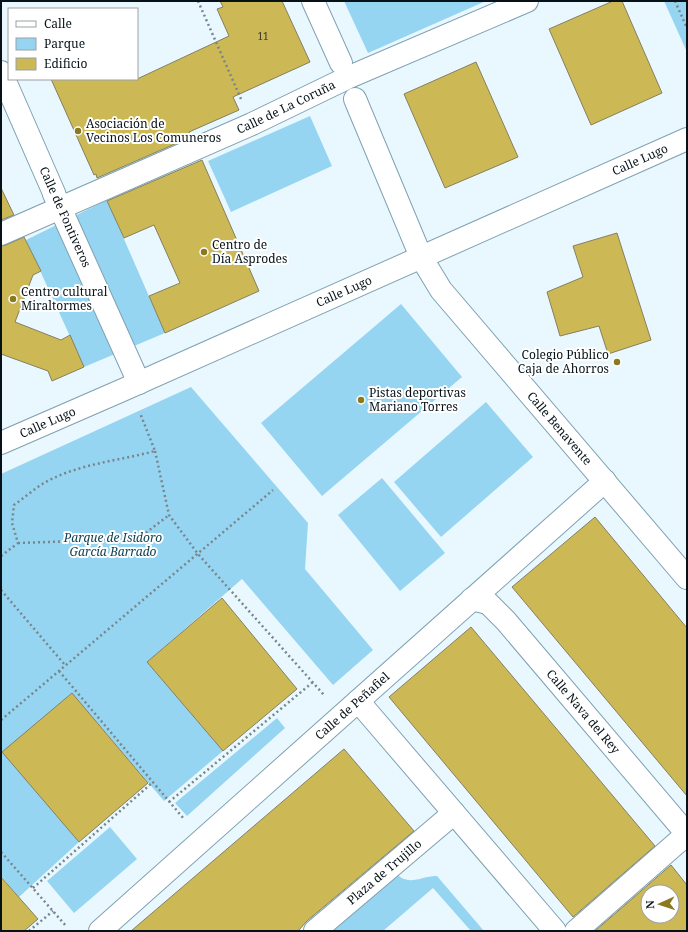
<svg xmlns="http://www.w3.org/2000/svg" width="688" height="932" font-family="'Noto Serif',serif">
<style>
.green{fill:#96d5f2}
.building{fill:#cdb856;stroke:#857f60;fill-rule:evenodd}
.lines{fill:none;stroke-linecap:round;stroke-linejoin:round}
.pedestrian-casing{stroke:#7fa1b1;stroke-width:24}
.minor-casing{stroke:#7fa1b1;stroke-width:24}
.path{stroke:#78868c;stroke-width:2.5;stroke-dasharray:2 3;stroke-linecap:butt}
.pedestrian{stroke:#fff;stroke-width:22}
.minor{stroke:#fff;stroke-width:22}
.poi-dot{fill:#8b791e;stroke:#fff;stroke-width:1.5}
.labels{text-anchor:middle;stroke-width:4;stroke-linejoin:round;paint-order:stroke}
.number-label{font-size:10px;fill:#383c28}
.street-label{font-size:12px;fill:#061218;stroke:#fff}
.poi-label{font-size:12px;fill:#061218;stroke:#fff;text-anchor:start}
.park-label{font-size:12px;font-style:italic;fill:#104154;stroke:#fff}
</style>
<rect width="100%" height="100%" fill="#e9f8ff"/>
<path class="green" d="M344 1H486L368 53Z
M664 1H687V52Z
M310 116 332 166 231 212 208 161Z
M107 200 165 333 84 367 26 240Z
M401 304 462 377 322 496 261 423Z
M191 387 308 523 305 569 373 650 333 685 242 579 147 662 223 751 164 801 72 693 3 752 79 842 19 897 1 876V474Z
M486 402 533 457 441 537 394 482Z
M382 478 445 553 400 591 338 515Z
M277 718 285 728 187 816 175 803Z
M110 827 137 859 74 913 47 881Z
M396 873C398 875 401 878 404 879 414 883 427 875 437 876L484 931H471L433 888 383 931H328Z"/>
<path class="building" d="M220 1H282L310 62 233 97 239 110 189 132 191 137 97 178 96 174 94 175 51 79H137L229 36 217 9 223 7Z
M613 1H622L662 93 591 125 549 29Z
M476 62 518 157 445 188 404 94Z
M202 160 259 291 165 333 149 296 180 283 154 225 124 238 107 201Z
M1 188 14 215 1 220Z
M617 233 651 340 608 354 599 326 560 336 547 292 583 277 573 246Z
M24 237 41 271 33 275 15 322 61 340 70 335 84 367 52 381 48 371 1 354V246L6 245Z
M595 517 687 628V796L512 587Z
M222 598 297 689 223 751 147 662Z
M471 627 655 846 573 917 389 697Z
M72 693 148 783 79 842 2 752Z
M344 749 414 831 307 921 298 931H131Z
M671 865 687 885V931H595ZM648 892H672V916H648Z
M1 877 38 919 24 931H1Z"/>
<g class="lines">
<g class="pedestrian-casing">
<g id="pedestrian">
<path d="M54 194 139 383"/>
<path id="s1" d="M1 234 252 124 347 78 527 1"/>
<path id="s2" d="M315 931 454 813"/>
</g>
</g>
<g class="minor-casing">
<g id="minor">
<path d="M313 1 341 63"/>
<path d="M1 72 54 193"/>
<path id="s3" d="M355 99 421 257 441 290 687 578"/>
<path id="s4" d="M1 443 125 389 687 139"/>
<path id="s5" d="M472 599 488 603 506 621 687 834"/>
<path d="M358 701 555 931"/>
<path id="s6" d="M100 931 605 481"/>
<path d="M576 931 687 834"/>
</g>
</g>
<path class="path" d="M198 1 241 99
M675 1 687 28
M155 451 169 515 198 554 324 695
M18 543 138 539 169 515
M1 556 18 543 12 523 14 505C24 498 34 489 44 483 77 464 118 461 155 451L140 413
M1 590 65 665
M59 671 184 819
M1 720 273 490
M169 802 313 682
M1 852 67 927
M33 888 153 782
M29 931 53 911"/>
<use href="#pedestrian" class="pedestrian"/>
<use href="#minor" class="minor"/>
</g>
<g class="poi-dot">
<circle cx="78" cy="131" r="4"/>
<circle cx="204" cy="252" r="4"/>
<circle cx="13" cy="299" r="4"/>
<circle cx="617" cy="362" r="4"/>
<circle cx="361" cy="400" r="4"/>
</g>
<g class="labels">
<g class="number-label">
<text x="263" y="40">11</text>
</g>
<g class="street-label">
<text dy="4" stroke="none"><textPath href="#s1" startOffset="312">Calle de La Coruña</textPath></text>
<text dy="4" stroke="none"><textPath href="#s4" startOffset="699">Calle Lugo</textPath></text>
<text transform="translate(65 217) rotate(66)" y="4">Calle de Fontiveros</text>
<text dy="4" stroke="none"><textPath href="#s4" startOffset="375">Calle Lugo</textPath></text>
<text dy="4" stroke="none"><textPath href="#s4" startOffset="51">Calle Lugo</textPath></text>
<text dy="4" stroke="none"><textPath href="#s3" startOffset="392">Calle Benavente</textPath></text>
<text dy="4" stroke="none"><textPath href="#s6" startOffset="338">Calle de Peñafiel</textPath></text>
<text dy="4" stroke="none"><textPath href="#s5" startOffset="161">Calle Nava del Rey</textPath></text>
<text dy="4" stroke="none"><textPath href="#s2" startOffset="91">Plaza de Trujillo</textPath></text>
</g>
<g class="poi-label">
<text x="86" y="128">Asociación de<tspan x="86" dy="14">Vecinos Los Comuneros</tspan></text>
<text x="212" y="249">Centro de<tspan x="212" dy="14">Día Asprodes</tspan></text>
<text x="21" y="296">Centro cultural<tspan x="21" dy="14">Miraltormes</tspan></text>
<text x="609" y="359" text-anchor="end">Colegio Público<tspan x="609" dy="14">Caja de Ahorros</tspan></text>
<text x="369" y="397">Pistas deportivas<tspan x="369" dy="14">Mariano Torres</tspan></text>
</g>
<g class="park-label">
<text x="113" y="542">Parque de Isidoro<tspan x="113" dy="14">García Barrado</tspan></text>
</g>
</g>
<rect width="688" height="932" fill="none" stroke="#061218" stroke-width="4"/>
<rect x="8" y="8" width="130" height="72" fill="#ffffff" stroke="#9ba0a3"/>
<rect x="16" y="21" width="20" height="6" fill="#ffffff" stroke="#9ba0a3"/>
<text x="44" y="28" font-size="12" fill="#061218">Calle</text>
<rect x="16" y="38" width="20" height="12" fill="#96d5f2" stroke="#9ba0a3"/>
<text x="44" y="48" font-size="12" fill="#061218">Parque</text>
<rect x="16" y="58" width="20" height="12" fill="#cdb856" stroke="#9ba0a3"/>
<text x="44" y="68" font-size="12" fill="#061218">Edificio</text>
<g transform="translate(660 904) rotate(267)"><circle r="19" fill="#ffffff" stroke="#9ba0a3"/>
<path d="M0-3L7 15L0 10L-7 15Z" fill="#8b791e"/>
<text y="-6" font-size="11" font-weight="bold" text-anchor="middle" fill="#061218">N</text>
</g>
</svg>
